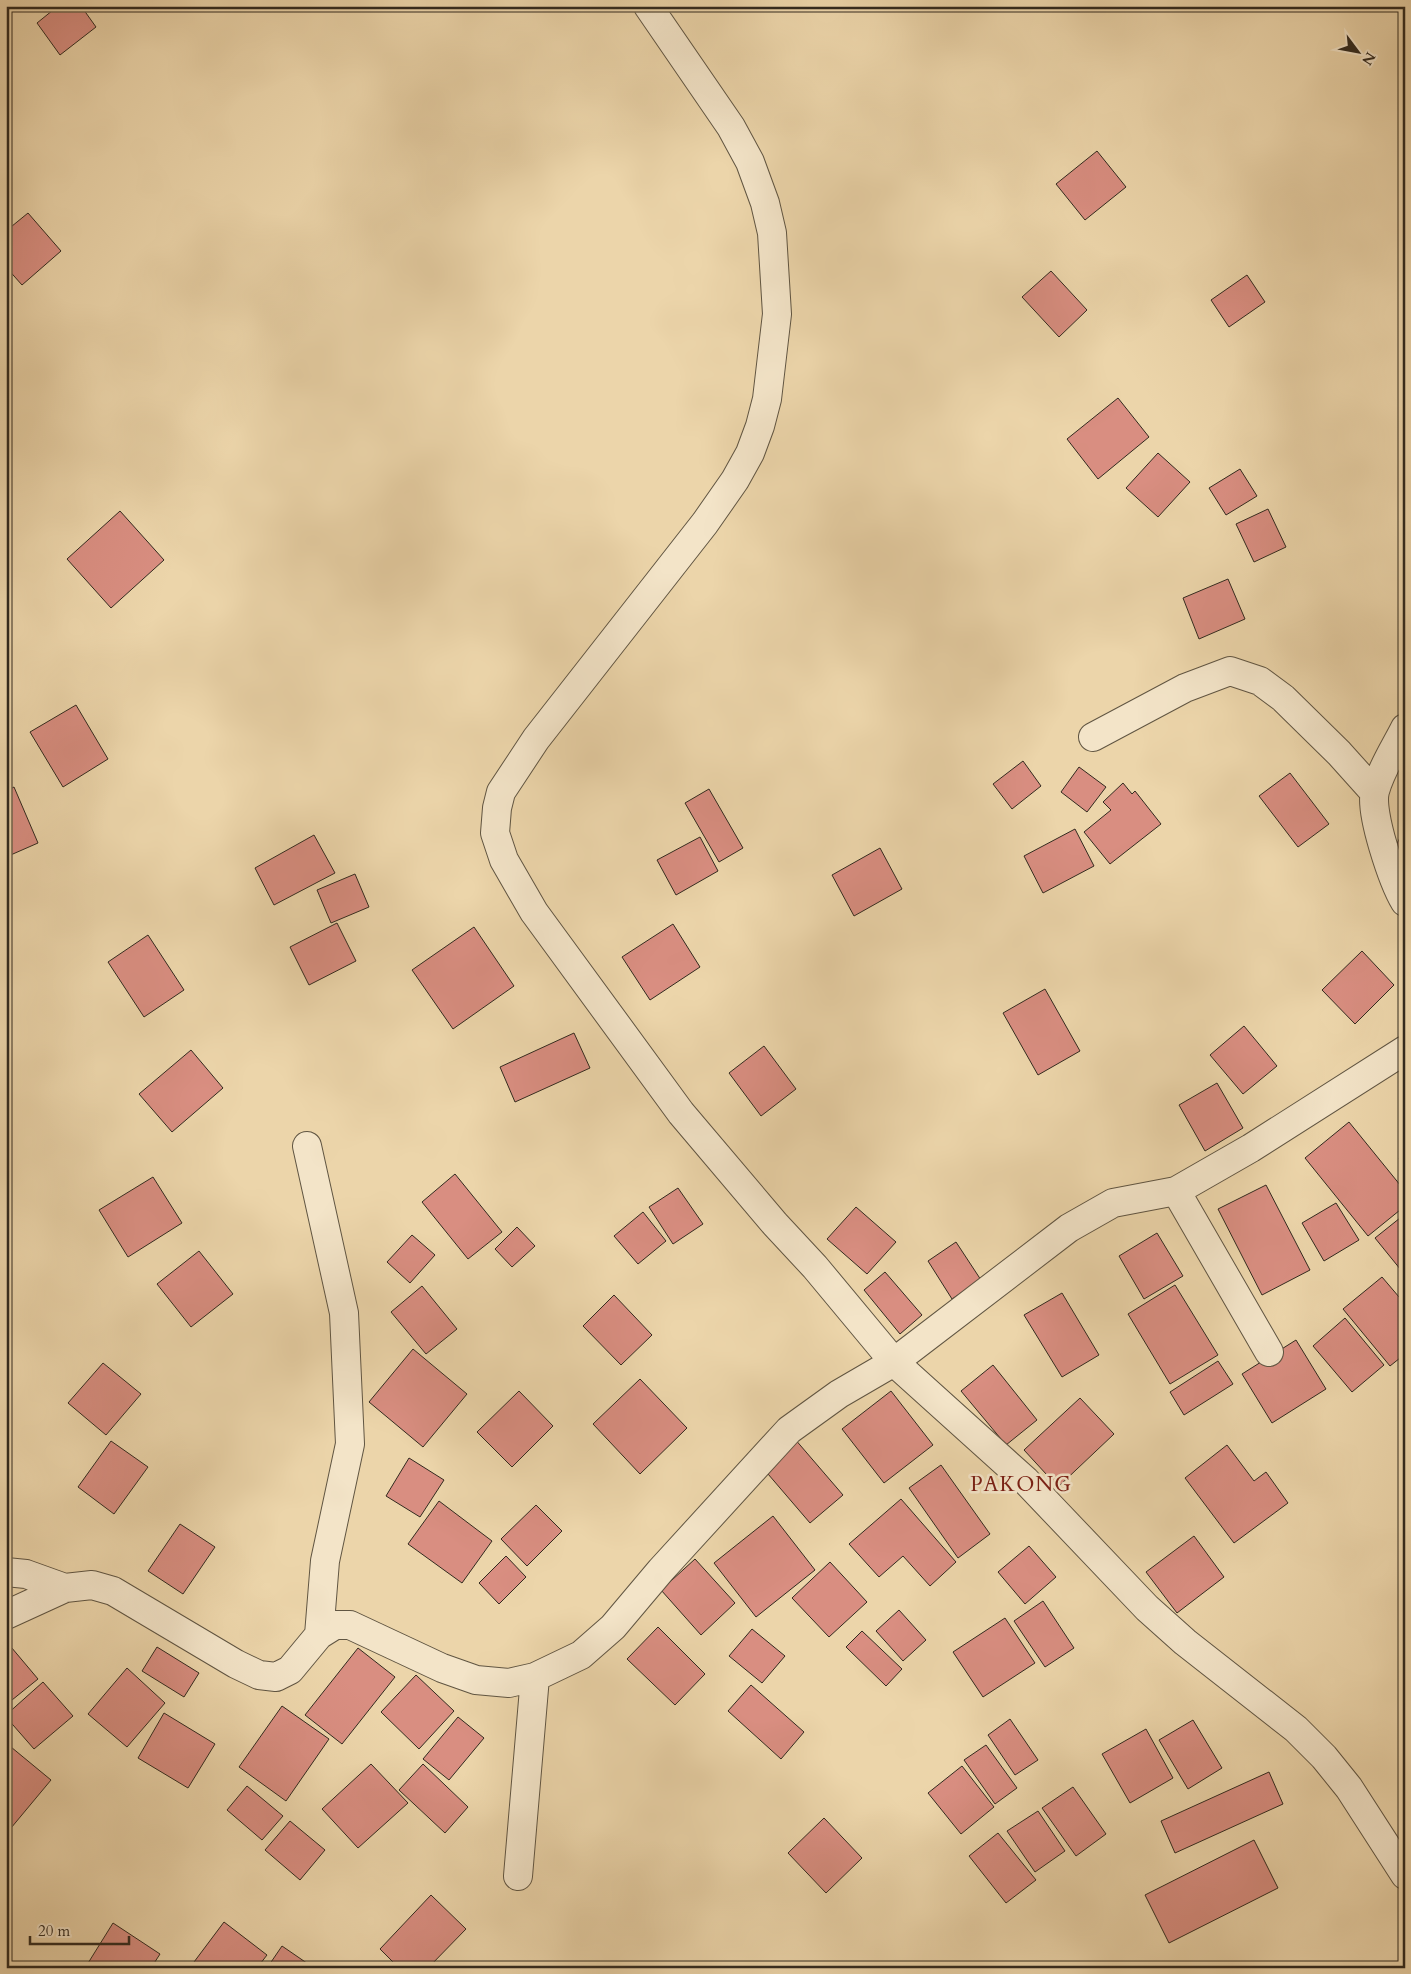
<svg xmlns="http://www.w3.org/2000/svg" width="1411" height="1974" font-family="Cardo,serif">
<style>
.building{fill:#d98e81;stroke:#322a1f}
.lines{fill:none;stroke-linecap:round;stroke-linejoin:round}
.minor-casing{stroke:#605542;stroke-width:30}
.tertiary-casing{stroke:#605542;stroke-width:30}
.minor{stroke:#f3e4c8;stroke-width:28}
.tertiary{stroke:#f3e4c8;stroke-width:28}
.labels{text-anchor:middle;stroke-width:5;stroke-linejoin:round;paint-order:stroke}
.quarter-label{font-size:21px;letter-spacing:1px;fill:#7a1f14;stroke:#f3e4c8}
</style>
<rect width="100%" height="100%" fill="#ecd5aa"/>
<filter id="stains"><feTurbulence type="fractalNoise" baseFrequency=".004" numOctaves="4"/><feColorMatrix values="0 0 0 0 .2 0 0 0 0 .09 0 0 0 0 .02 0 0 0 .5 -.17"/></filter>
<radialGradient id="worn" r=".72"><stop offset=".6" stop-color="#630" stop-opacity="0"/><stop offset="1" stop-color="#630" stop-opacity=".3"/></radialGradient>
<path class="building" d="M58 6H81L96 27 60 55 37 23Z
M1097 151 1126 187 1085 220 1056 184Z
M28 213 61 251 22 285 6 267V231Z
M1051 271 1087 310 1059 337 1022 297Z
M1247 275 1265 302 1229 327 1211 300Z
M1118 398 1149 437 1098 479 1067 439Z
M1158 453 1190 482 1158 517 1126 488Z
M1240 469 1257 496 1226 515 1209 488Z
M1268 509 1286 547 1254 562 1236 524Z
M120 511 164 560 111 608 67 559Z
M1228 579 1245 619 1199 639 1183 598Z
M76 705 108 759 63 787 30 732Z
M1405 749V768L1397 764Z
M1023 761 1041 786 1012 809 993 784Z
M1079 767 1106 787 1087 812 1061 792Z
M1290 773 1329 824 1298 847 1259 796Z
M1123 783 1132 794 1135 791 1161 824 1110 864 1084 832 1111 810 1103 802Z
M14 787 38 843 6 857V791Z
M709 789 743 848 719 862 685 803Z
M1405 827V860L1392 854Z
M1075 829 1094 866 1043 893 1024 856Z
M314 835 335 873 274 905 255 868Z
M700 837 718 871 676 895 657 860Z
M880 848 902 889 854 916 832 875Z
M355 874 369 907 331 923 317 890Z
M337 923 356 961 309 985 290 947Z
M673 924 700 967 650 1000 622 957Z
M474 927 514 986 453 1029 412 970Z
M148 935 184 990 144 1017 108 962Z
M1362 951 1394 985 1355 1024 1322 990Z
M1045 989 1080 1051 1038 1075 1003 1013Z
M1244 1026 1277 1066 1243 1094 1210 1055Z
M574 1033 590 1068 515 1102 500 1067Z
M764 1046 796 1089 761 1116 729 1073Z
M191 1050 223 1088 172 1132 139 1094Z
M1217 1083 1243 1128 1205 1151 1179 1105Z
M1349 1122 1405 1191V1206L1368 1236 1305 1158Z
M1405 1153V1166L1399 1158Z
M455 1174 502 1232 468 1259 422 1202Z
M153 1177 182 1223 128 1257 99 1210Z
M1266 1185 1310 1270 1262 1295 1218 1209Z
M678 1188 703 1224 673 1244 649 1207Z
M1336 1203 1359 1240 1324 1261 1302 1223Z
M856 1207 896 1242 867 1274 827 1239Z
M643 1212 666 1241 638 1264 614 1236Z
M1405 1214V1275L1375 1238Z
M517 1227 535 1246 512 1267 495 1249Z
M1157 1233 1183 1276 1144 1299 1119 1256Z
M412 1235 435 1255 410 1283 387 1262Z
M956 1242 981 1280 952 1299 928 1261Z
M199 1251 233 1294 191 1327 157 1284Z
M885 1272 922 1315 900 1334 864 1290Z
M1382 1277 1405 1304V1354L1390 1366 1343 1309Z
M1175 1285 1218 1355 1170 1384 1128 1314Z
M422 1286 457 1329 426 1354 391 1312Z
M1062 1293 1099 1355 1062 1377 1024 1315Z
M614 1295 652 1335 621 1365 583 1326Z
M1345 1318 1384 1365 1352 1392 1313 1346Z
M1296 1340 1326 1389 1272 1423 1242 1374Z
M413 1349 467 1394 423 1447 369 1402Z
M1218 1361 1233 1384 1184 1415 1170 1392Z
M103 1363 141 1394 106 1435 68 1403Z
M993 1365 1037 1420 1006 1445 961 1391Z
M640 1379 687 1428 640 1474 593 1424Z
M519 1391 553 1426 512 1467 477 1432Z
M891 1391 933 1445 884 1483 842 1429Z
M1080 1398 1114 1434 1058 1487 1024 1450Z
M794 1438 843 1495 810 1523 762 1467Z
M111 1441 148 1467 114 1514 78 1487Z
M1227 1445 1254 1481 1266 1472 1288 1503 1234 1543 1185 1478Z
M409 1458 444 1480 420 1517 386 1496Z
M941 1465 990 1534 958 1558 909 1488Z
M901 1499 956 1562 930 1586 903 1556 879 1577 849 1544Z
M439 1501 492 1541 462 1583 408 1544Z
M536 1505 562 1531 527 1566 501 1539Z
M773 1516 815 1570 756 1617 714 1563Z
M180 1524 215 1547 183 1594 148 1571Z
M1194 1536 1224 1577 1177 1613 1146 1572Z
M1029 1546 1056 1577 1025 1604 998 1572Z
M506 1556 526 1577 499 1604 479 1583Z
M695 1559 735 1603 701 1635 661 1590Z
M830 1562 867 1602 829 1637 792 1598Z
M1043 1601 1074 1648 1045 1667 1014 1621Z
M899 1610 926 1640 903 1661 876 1631Z
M1005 1618 1035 1663 983 1697 953 1652Z
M658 1627 705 1674 675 1705 627 1659Z
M752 1629 785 1656 762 1683 729 1656Z
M862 1631 902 1669 886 1686 846 1647Z
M6 1641 38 1679 12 1700 6 1694Z
M157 1647 199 1673 184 1697 142 1671Z
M358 1648 395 1677 342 1744 305 1715Z
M127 1668 165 1703 127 1747 88 1714Z
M416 1675 454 1711 419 1749 381 1712Z
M43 1682 73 1716 34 1749 6 1717V1715Z
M751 1685 804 1732 781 1759 728 1711Z
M282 1706 329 1739 286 1801 239 1767Z
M164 1713 215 1744 188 1788 138 1758Z
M458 1717 484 1738 449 1780 423 1759Z
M1010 1719 1038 1760 1015 1775 988 1735Z
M1193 1720 1222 1768 1188 1789 1159 1740Z
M1146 1729 1173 1778 1130 1803 1102 1754Z
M986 1745 1017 1788 995 1804 964 1760Z
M11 1747 51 1780 6 1834V1752Z
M371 1764 408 1803 358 1848 322 1809Z
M423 1764 468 1807 445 1833 399 1790Z
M962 1766 994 1807 961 1834 928 1793Z
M1269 1772 1283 1804 1175 1853 1161 1821Z
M247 1786 283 1816 262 1840 227 1810Z
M1073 1787 1106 1834 1076 1856 1042 1808Z
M1038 1811 1065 1851 1035 1872 1007 1831Z
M824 1818 862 1858 826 1893 788 1853Z
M290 1821 325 1850 300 1880 265 1850Z
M998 1833 1036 1880 1006 1903 969 1856Z
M1254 1840 1278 1888 1169 1943 1145 1895Z
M431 1895 466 1929 428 1968H399L380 1949Z
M224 1922 267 1955 257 1968H194L191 1966Z
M113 1923 160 1954 151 1968H85Z
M282 1946 314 1968H267Z"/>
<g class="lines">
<g class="minor-casing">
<path id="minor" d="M1405 728C1395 748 1381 769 1375 791 1369 812 1393 882 1405 902
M1093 737 1185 688 1230 671 1260 681 1283 698 1339 753 1374 792
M307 1146 344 1313 350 1444 325 1561 319 1635
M1176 1191 1269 1352
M6 1572 26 1574 65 1588
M6 1615 65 1588 92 1585 113 1591 236 1664 259 1675 276 1677 290 1670 319 1635 335 1625H350L442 1668 476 1680 509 1683 535 1677 581 1655 613 1627 661 1570 789 1430 839 1394 894 1362 1069 1228 1113 1203 1176 1191 1251 1148 1405 1050
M518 1876 535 1677"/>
</g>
<g class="tertiary-casing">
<path id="tertiary" d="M648 6 731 127 750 162 765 203 772 233 777 314 767 399 760 426 750 453 735 480 705 523 536 739 501 792 497 808 495 833 504 860 534 912 681 1113 775 1224 815 1267 894 1362 1026 1481 1147 1608 1185 1642 1296 1729 1324 1757 1349 1788 1405 1875"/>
</g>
<use href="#minor" class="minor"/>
<use href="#tertiary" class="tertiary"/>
</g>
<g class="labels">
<g class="quarter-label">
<text x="1021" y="1491">PAKONG</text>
</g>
</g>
<rect width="1411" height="1974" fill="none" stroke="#ecd5aa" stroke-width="25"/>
<rect x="8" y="8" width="1396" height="1959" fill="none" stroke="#322a1f" stroke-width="2.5"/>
<rect x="12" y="12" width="1386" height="1949" fill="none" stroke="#322a1f"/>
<g transform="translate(1358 52) rotate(122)" stroke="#f3e4c8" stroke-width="4" paint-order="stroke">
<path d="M0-4L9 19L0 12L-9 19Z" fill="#322a1f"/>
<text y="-8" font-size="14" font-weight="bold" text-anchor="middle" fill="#322a1f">N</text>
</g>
<path d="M30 1936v8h99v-8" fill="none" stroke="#322a1f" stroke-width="2.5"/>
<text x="38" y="1936" font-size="15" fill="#322a1f" stroke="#f3e4c8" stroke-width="4" paint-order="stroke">20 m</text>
<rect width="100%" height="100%" filter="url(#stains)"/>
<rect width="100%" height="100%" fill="url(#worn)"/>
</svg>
